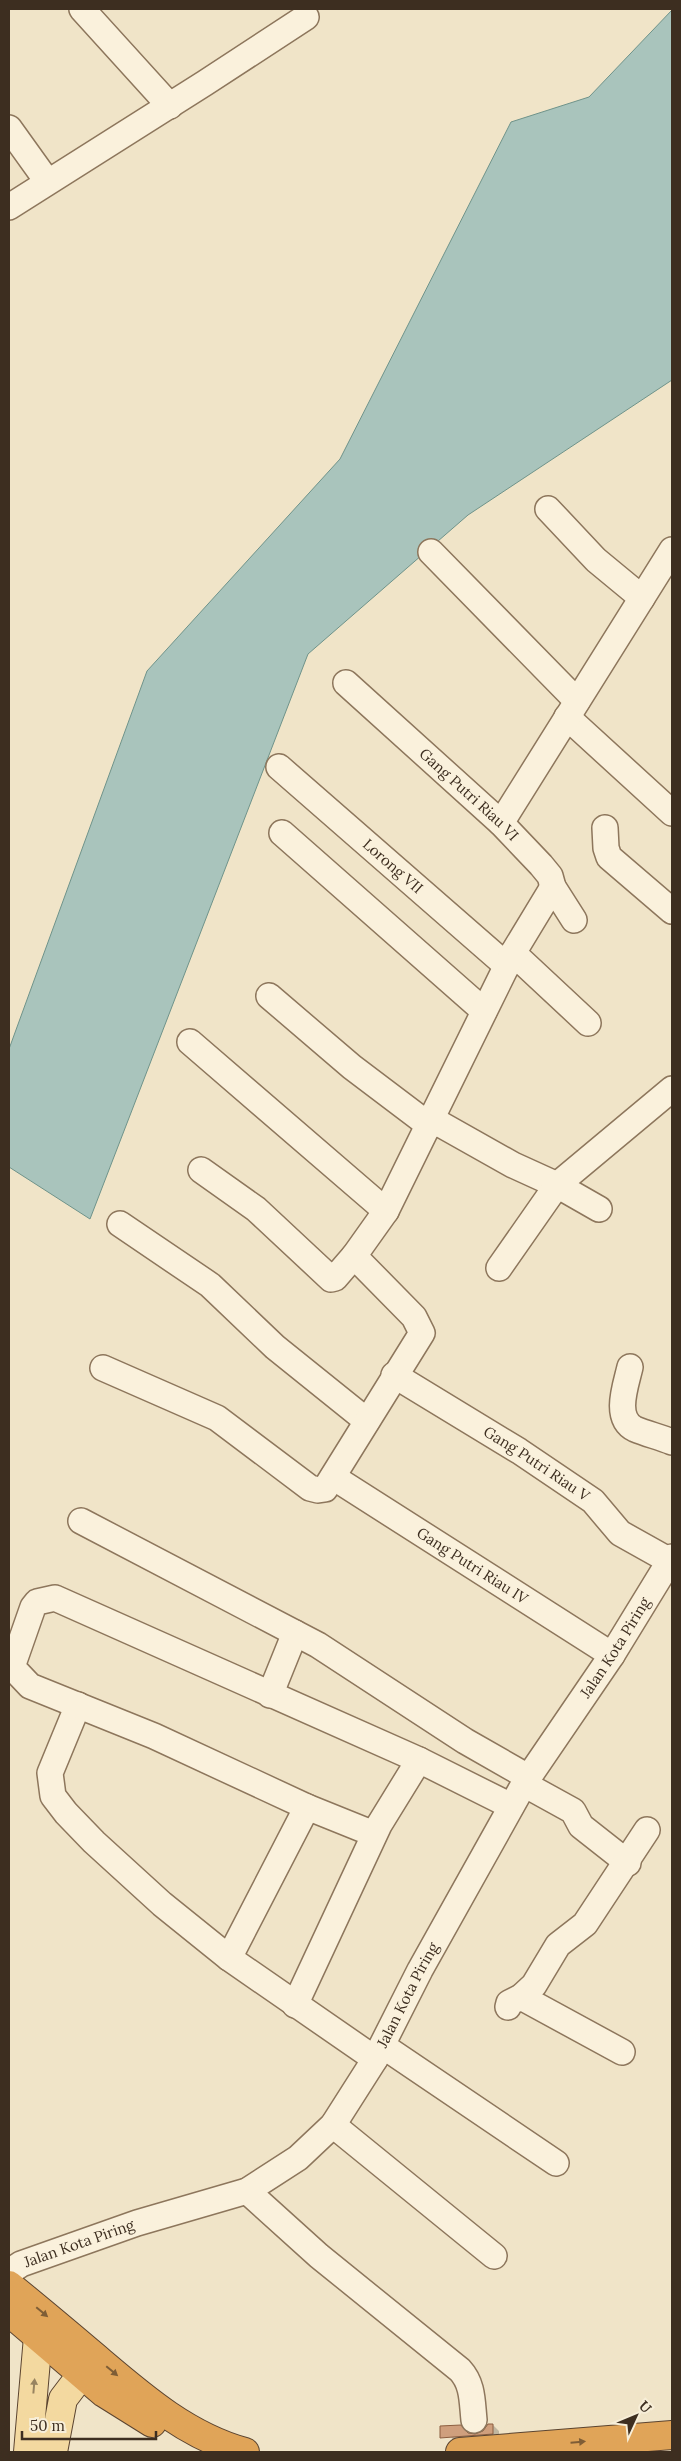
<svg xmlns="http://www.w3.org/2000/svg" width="681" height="2461" font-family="Lora,serif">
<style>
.water{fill:#a9c4bc;stroke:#6f938a}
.shadow{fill:#0003}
.building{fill:#cf9f7d;stroke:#8d5f41}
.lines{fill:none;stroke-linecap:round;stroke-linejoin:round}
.minor-casing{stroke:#8d765c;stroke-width:28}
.major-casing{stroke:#5b4430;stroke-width:30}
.highway-casing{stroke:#5b4430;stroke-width:30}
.minor{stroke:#faf1dc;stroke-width:25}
.major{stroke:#f3d9a0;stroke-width:28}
.highway{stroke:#e0a458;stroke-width:28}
.oneway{fill:#7e5d36}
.oneway2{fill:#988460}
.labels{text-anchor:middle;stroke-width:4.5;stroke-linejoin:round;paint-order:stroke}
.street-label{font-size:15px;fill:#3d2e20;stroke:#f7eed8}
</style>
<rect width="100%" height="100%" fill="#f0e4c8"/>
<path class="water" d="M672 10V380L468 515 308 654 90 1219 9 1167V1049L147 671 340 459 511 122 589 97Z"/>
<path class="shadow" d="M493 2425 499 2431V2440L457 2444 451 2437V2426L475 2436 483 2432Z"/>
<path class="building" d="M488 2424H493V2434L440 2438V2426L461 2425 468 2433 475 2434 483 2431Z"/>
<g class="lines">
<g class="minor-casing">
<g id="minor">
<path d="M82 9 170 106"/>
<path d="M9 128 47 181"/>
<path d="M9 207 205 83 306 17"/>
<path d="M548 509 596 560 642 598"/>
<path d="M431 552 577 701"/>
<path id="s1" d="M346 683 501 823 541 865 550 876 553 887 574 920"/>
<path d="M567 717 672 813"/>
<path id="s2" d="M279 767 507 966"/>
<path d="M501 823 672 550"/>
<path d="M605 828 606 848 609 857 672 911"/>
<path d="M282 833 484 1011"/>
<path d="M513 953 588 1023"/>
<path d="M269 996 352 1067 430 1126"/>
<path d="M190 1042 386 1211"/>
<path d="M433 1120 513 1165 557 1185 599 1209"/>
<path d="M201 1170 256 1209 331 1279 335 1278 354 1256"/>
<path d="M120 1224 210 1285 275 1347 367 1421"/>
<path d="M499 1268 557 1185 672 1089"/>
<path d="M630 1367C626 1385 613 1418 635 1429 647 1434 660 1437 672 1442"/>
<path d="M103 1368 217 1418 310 1488 318 1490 325 1489 422 1333 414 1317 354 1256 386 1211 513 953 553 887"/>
<path id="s3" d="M394 1375 519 1451 593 1501 620 1533 670 1561"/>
<path id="s4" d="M333 1477 612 1655"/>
<path d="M81 1521 318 1645 465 1741 528 1777"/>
<path d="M270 1695 295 1633"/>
<path d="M78 1705 50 1773 53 1796 66 1813 94 1842 162 1904 229 1958 375 2059"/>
<path d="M524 1784 573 1811 581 1826 628 1863"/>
<path d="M374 1834 307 1807 154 1736 30 1686 12 1667 33 1607 37 1602 55 1598 419 1760 511 1806"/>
<path d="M229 1958 307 1807"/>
<path d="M521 1997 622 2052"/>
<path d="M295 2005 379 1825 419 1760"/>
<path d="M508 2007 509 2003 521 1997 534 1985 558 1945 585 1924 647 1830"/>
<path d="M383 2046 556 2163"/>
<path d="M333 2125 494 2256"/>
<path d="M247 2191 319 2256 460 2370C473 2384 472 2401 474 2420"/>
<path id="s5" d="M9 2272 21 2264 137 2223 247 2191 298 2158 333 2125 375 2059 420 1970 524 1784 612 1655 672 1557"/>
</g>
</g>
<g class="major-casing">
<path id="major" d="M28 2452 38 2337
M53 2452 63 2399 82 2374"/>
</g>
<g class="highway-casing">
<path id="highway" d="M9 2285C37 2308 66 2332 94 2356 140 2395 186 2436 245 2452
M9 2312 104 2393 152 2423
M460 2452 672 2435"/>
</g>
<use href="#minor" class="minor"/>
<use href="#major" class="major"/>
<use href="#highway" class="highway"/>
</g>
<defs><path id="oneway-solid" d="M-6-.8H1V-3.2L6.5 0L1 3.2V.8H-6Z" transform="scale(1.25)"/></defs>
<g class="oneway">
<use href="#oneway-solid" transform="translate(42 2312) rotate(40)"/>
<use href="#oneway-solid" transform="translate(112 2371) rotate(40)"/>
<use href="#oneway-solid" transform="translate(578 2442) rotate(-5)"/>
</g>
<use class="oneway2" href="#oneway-solid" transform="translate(34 2386) rotate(-85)"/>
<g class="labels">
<g class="street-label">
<text dy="5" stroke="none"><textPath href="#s1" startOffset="166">Gang Putri Riau VI</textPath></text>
<text dy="5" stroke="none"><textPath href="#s2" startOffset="151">Lorong VII</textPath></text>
<text dy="5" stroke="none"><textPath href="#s3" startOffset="168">Gang Putri Riau V</textPath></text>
<text dy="5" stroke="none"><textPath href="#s4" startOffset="165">Gang Putri Riau IV</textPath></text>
<text dy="5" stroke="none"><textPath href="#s5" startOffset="916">Jalan Kota Piring</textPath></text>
<text dy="5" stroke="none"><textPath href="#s5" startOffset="511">Jalan Kota Piring</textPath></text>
<text dy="5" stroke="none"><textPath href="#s5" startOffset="76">Jalan Kota Piring</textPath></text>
</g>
</g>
<rect width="681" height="2461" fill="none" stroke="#3d2e20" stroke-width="20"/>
<g transform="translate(636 2416) rotate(46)" stroke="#f7eed8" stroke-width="4" paint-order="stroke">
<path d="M0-4L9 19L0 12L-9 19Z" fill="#3d2e20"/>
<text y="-8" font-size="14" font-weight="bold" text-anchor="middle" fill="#3d2e20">U</text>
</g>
<path d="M22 2431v8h134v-8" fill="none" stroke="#3d2e20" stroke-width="2.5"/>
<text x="30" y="2431" font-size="15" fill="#3d2e20" stroke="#f7eed8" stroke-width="4" paint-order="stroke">50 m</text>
</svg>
